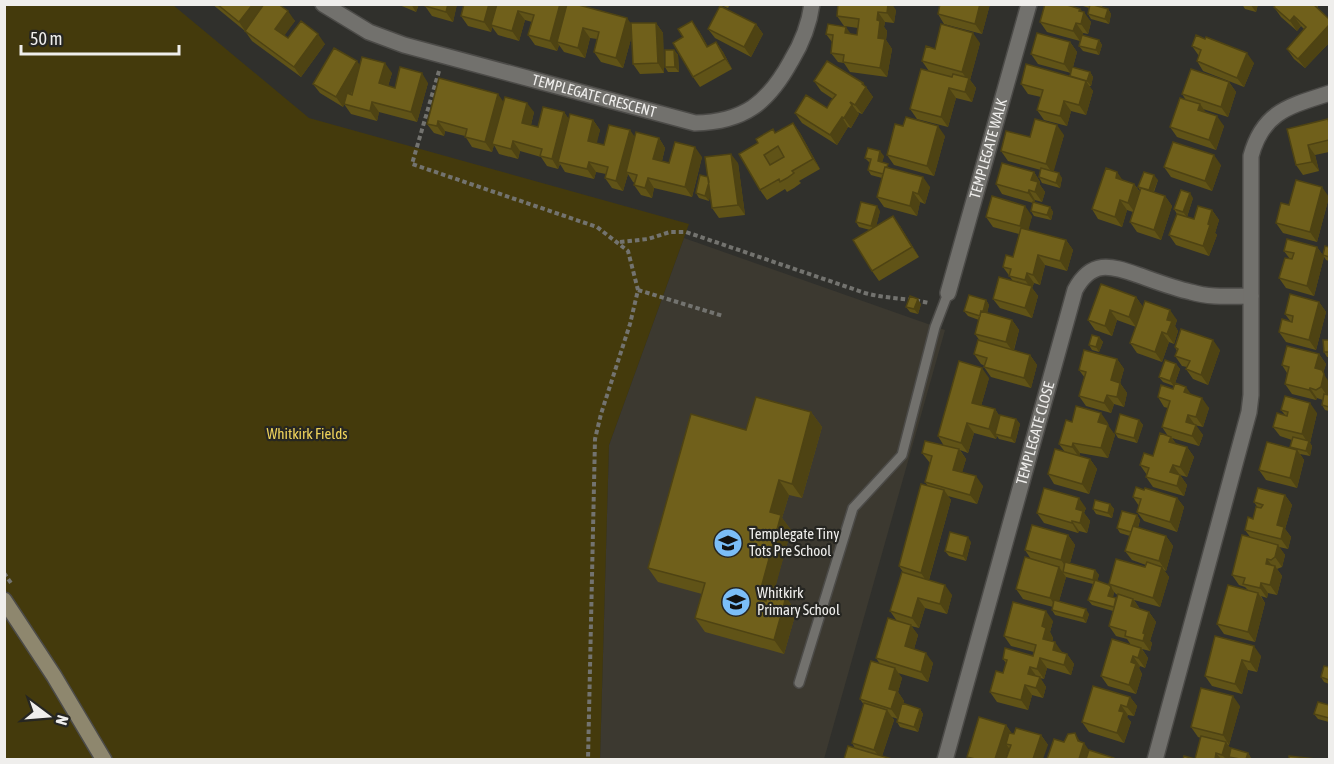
<svg xmlns="http://www.w3.org/2000/svg" width="1334" height="764" font-family="'Asap Condensed',sans-serif">
<style>
.built{fill:#3c3930}
.green{fill:#443a0c}
.lines{fill:none;stroke-linecap:round;stroke-linejoin:round}
.lane-casing{stroke:#4c4b48;stroke-width:12}
.street-casing{stroke:#4c4b48;stroke-width:18}
.secondary-casing{stroke:#4c4b48;stroke-width:18}
.path{stroke:#73736f;stroke-width:4;stroke-dasharray:4.5 3;stroke-linecap:butt}
.lane{stroke:#72716d;stroke-width:9}
.street{stroke:#72716d;stroke-width:15}
.secondary{stroke:#8e876e;stroke-width:15}
.wall{fill:#605317;fill-rule:evenodd}
.shaded-wall{fill:#4e4313}
.building{fill:#70601b;stroke:#4e4313;stroke-width:1.5;fill-rule:evenodd}
.labels{text-anchor:middle;stroke-width:4.5;stroke-linejoin:round;paint-order:stroke}
.street-label{font-size:15px;fill:#efeeec;stroke:#262622}
.park-label{font-size:15px;fill:#eed25b;stroke:#262622}
.poi-label{font-size:15px;fill:#efeeec;stroke:#262622;text-anchor:start}
</style>
<rect width="100%" height="100%" fill="#30302c"/>
<path class="built" d="M684 238 945 330 824 759 600 760 609 445Z"/>
<path class="green" d="M5 5H173L309 118 689 224 609 445 600 759H5Z"/>
<g class="lines">
<g class="lane-casing">
<path id="lane" d="M799 683 853 508 902 455 935 327 948 293"/>
</g>
<g class="street-casing">
<g id="street">
<path id="s1" d="M323 4 369 32 404 45 695 123C744 122 768 103 791 61 802 43 809 26 812 4"/>
<path id="s2" d="M948 293 1029 4"/>
<path id="s3" d="M945 760 1075 290C1091 260 1110 265 1138 275 1155 281 1173 288 1191 292 1210 298 1231 296 1251 296"/>
<path d="M1155 760 1249 412 1251 395V156C1263 111 1290 106 1330 93"/>
</g>
</g>
<g class="secondary-casing">
<path id="secondary" d="M4 600 54 676 104 760"/>
</g>
<path class="path" d="M439 71 412 164 597 227 628 251 638 290 630 324 601 414 595 439 588 760
M620 242 648 239 670 232H686L865 293C887 299 908 298 929 303
M638 290 723 316
M4 573 11 583"/>
<use href="#lane" class="lane"/>
<use href="#street" class="street"/>
<use href="#secondary" class="secondary"/>
</g>
<path class="wall" d="M212 4H278L295 21 284 35 288 38 325 44 301 77 252 41 245 31Z
M397 4H419L416 12Z
M457 4 453 22 432 16 425 6Z
M575 4 632 25 656 23 663 33 664 73 640 74 633 64 632 35 623 68 601 62 594 52 597 39 590 38 585 58 564 52 559 45 557 51 535 45 528 35 532 22 525 20 519 41 498 35 492 27 491 32 468 26 461 16Z
M719 4H730L728 8Z
M990 4 982 34 944 24 938 14Z
M1077 4H1103L1102 7 1108 9 1111 14 1109 24 1091 19 1088 14 1089 8Z
M1242 4H1258L1256 12 1245 9Z
M1276 4H1317L1318 6 1317 8 1329 19V43L1305 68 1294 59 1287 49 1304 29 1301 26 1297 31 1281 17 1274 7Z
M1080 9 1091 22 1088 34 1083 33 1080 41 1047 32 1040 22Z
M896 10 894 23 885 22 884 27 887 31 886 40 892 49 887 77 850 72 844 63 838 62 831 53 832 42 826 34H851L857 35 858 28 844 26 837 16Z
M756 24 763 34 751 57 715 38 708 29Z
M699 31 708 47 716 42 723 52 732 69 700 87 693 77Z
M1099 40 1102 45 1099 55 1083 51 1079 46Z
M1070 42 1077 52 1073 67 1090 72 1093 77 1091 86H1089L1093 91 1086 115 1071 111 1067 126 1044 120 1037 110 1041 97 1028 94 1021 84 1070 76 1071 73 1038 64 1031 54Z
M980 43 970 80 976 88 972 102 956 98 948 127 917 119 910 109 929 71 922 61 935 49Z
M1192 46 1254 63 1244 87 1203 71 1197 61 1199 56Z
M674 50 678 55 679 72H668L665 67Z
M360 66 392 73 388 86 395 88 428 83 417 122 379 112 377 121 351 114 344 104 343 107 320 93 313 84Z
M814 81 863 83 873 97 862 114 857 112 859 114 851 128 848 127 837 145 802 123 795 113 827 108 833 99 821 91Z
M1229 82 1236 92 1228 117 1203 109 1205 112 1224 126 1216 150 1177 137 1170 127 1186 100 1182 94Z
M503 103 534 112 531 125 538 127 564 112 569 120H593L600 130 596 143 604 145 635 137 659 138 665 148 662 161 669 163 702 157 692 197 654 188 652 198 641 195 634 185 635 183 633 182 628 174 623 191 612 188 605 178 606 174 596 172 594 179 565 172 560 164 558 169 547 166 541 157 520 151 518 159 499 154 494 145 492 152 472 147 465 136 445 131 444 136 434 133 427 124Z
M1329 120V152L1315 155 1319 171 1303 175 1296 165 1287 129Z
M793 123 800 133 820 169 799 181 801 183 794 188 787 192 785 189 767 200 760 190 739 154Z
M1064 135 1053 172 1062 178 1060 188 1042 183 1039 177 1041 170 1008 161 1001 151 1030 137Z
M945 136 934 176 894 165 887 155Z
M884 156 882 162 891 169 930 187 925 204 920 202 917 216 884 207 877 197 882 178 871 175 868 170 870 163 865 158Z
M738 163 745 215 719 218 712 208 710 195 709 201 699 198 696 193 708 177Z
M1221 165 1212 191 1171 177 1164 167Z
M1034 172 1040 182V185L1045 192 1042 202 1035 200V203L1050 207 1053 212 1051 220 1034 216 1031 211 1033 203 1002 194 996 184Z
M1123 180 1134 184 1140 192V190L1138 187 1158 180 1154 192 1165 196 1172 206 1161 240 1137 232 1130 222 1133 212 1127 210 1122 227 1098 219 1092 209Z
M1329 197 1317 242 1283 233 1276 223 1289 205Z
M1193 198 1187 217 1194 219 1212 210 1219 220 1215 233 1217 235 1209 256 1176 245 1169 235 1177 214 1174 209Z
M880 211 876 226H900L919 257 879 281 872 271 870 230 859 227 856 222Z
M1032 216 1028 230 1066 240 1073 250 1067 271 1045 265 1040 285 1034 283 1032 288 1038 296 1032 318 1000 308 993 299 1013 281 1003 267 1013 257 1019 234 993 227 986 217Z
M1317 247 1324 257 1314 296 1286 288 1279 278 1290 259 1284 251Z
M1329 247V261L1326 260 1323 255Z
M1136 297 1143 307 1177 320 1175 326 1178 331 1174 344 1169 342 1162 362 1137 353 1130 343 1136 327 1117 320 1112 336 1095 330 1088 320Z
M986 300 989 305 987 313 1012 320 1019 330 1014 350 1030 355 1037 365 1031 388 991 377 984 367 985 366 981 364 974 354 980 341 975 334 979 320 968 316 964 311Z
M1319 302 1326 312 1316 350 1286 342 1279 332 1291 322 1285 314Z
M921 304 918 314 910 312 906 307Z
M1099 337 1103 342 1099 352 1092 350 1089 345Z
M1329 340V357H1327L1324 352Z
M1175 347 1220 350 1208 385 1193 379 1186 369 1187 367 1182 366 1175 356 1177 351Z
M1319 354 1326 364 1323 373 1328 395H1329V411L1325 410 1322 405 1323 400 1317 398 1316 400 1292 394 1285 384 1287 373 1282 365Z
M1117 359 1124 369 1120 383 1127 393 1124 407 1114 404 1111 413 1086 406 1079 396 1085 378 1079 370Z
M1176 364 1180 369 1174 386 1163 382 1159 377Z
M989 378 981 406 995 409 1000 417 1016 419 1020 424 1015 443 999 439 997 436 996 439 974 433 968 453 960 450 966 459 962 472 983 486 977 504 948 496 951 500 929 580 952 595 947 614 925 608 919 628 911 626 918 635 914 649 933 663 928 682 898 673 902 678 898 692 904 701 903 704 920 709 923 714 918 732 900 727 897 722 898 719 892 717 894 720 882 756 855 748 852 743 864 705 860 699 880 664 876 658 897 621 890 611 903 572 899 566 928 486 925 482 930 463 922 453 944 446 938 436Z
M1191 394 1209 408 1203 427 1195 425 1203 435 1199 446 1172 438 1176 444 1187 447 1194 457 1187 477 1180 475 1187 485 1184 496 1153 487 1146 477 1147 475 1140 465 1153 456 1168 436 1162 427 1168 408 1164 407 1158 397Z
M1281 410 1317 413 1310 443 1312 446 1310 456 1300 454 1304 460 1297 488 1266 480 1259 470 1291 448 1290 447 1292 440 1280 436 1273 427 1285 415Z
M811 412 822 427 802 498 789 495 782 518 791 530 773 594 786 597 796 612 784 654 705 632 695 618 702 594 658 582 648 568Z
M1139 420 1143 425 1137 443 1118 438 1115 433Z
M1072 422 1108 423 1107 425 1115 435 1108 458 1080 453 1079 456 1090 459 1097 469 1089 494 1054 484 1048 474 1065 452 1059 444Z
M1144 490 1177 498 1184 507 1177 532 1144 521 1137 512 1139 506 1133 497Z
M1285 495 1292 505 1285 529 1291 537 1288 549 1279 547 1285 555 1282 567 1277 569 1282 576 1277 595 1268 593 1267 598 1261 596 1265 603 1255 642 1224 634 1217 624 1248 590 1245 587 1239 585 1232 575 1251 538 1245 530 1253 519 1258 508 1254 502Z
M1110 504 1114 509 1112 518 1096 514 1093 509Z
M1086 508 1084 513 1090 521 1087 533 1079 531 1078 533 1044 523 1037 513Z
M1137 515 1140 520 1138 528 1166 536 1173 546 1166 571 1164 570 1169 577 1160 607 1134 600 1140 609 1149 612 1156 622 1150 641 1152 643 1150 651 1142 649 1148 658 1145 668 1140 666 1139 668 1142 674 1136 694 1108 686 1101 676 1131 645 1127 639 1116 636 1109 626 1113 611 1092 605 1088 600 1093 584 1066 577 1059 601 1089 614 1086 623 1055 615 1052 610 1053 607 1023 599 1016 589 1031 559 1025 550 1068 535 1075 545 1070 563 1095 570 1099 575 1097 581 1109 585 1145 567 1146 565 1132 560 1125 551 1130 536 1120 533 1117 528ZM1114 592 1116 594 1118 595 1117 599 1113 597Z
M971 542 966 561 949 556 945 551Z
M1053 621 1050 632 1053 638 1052 642 1062 652 1067 654 1074 664 1071 675 1047 668 1044 679 1040 678 1046 687 1043 698 1032 695 1028 710 997 702 990 692 1003 673 1006 663 1003 659 1033 656 1034 652 1011 646 1004 636Z
M1215 636 1261 656 1257 672 1248 670 1242 694 1212 686 1205 676Z
M1329 667V684L1324 682 1321 677Z
M1130 697 1137 706 1134 716 1128 715 1127 717 1131 722 1124 743 1089 732 1082 722Z
M1329 705V722L1318 719 1314 714Z
M1240 706 1229 745H1228L1231 749 1248 753 1251 758V759H1183H1195L1201 738 1198 737 1191 727Z
M1006 725 1012 734 1041 735 1048 745 1010 749 1009 748 1005 759H969L967 757Z"/>
<path class="shaded-wall" d="M253 4H268L246 32 239 22Z
M411 4H419L416 12Z
M448 4H457L453 22 446 12Z
M489 4H498L491 32 484 22Z
M560 4H569L557 42 559 45 557 51 550 41Z
M888 4H892L896 10 894 23 887 13Z
M980 4H990L982 34 975 24Z
M1250 4H1258L1256 12Z
M1080 9 1084 15V12L1091 22 1088 34 1081 24Z
M1108 9 1111 14 1109 24 1105 19Z
M288 11 295 21 282 39 275 29Z
M518 11 525 20 519 41 512 31Z
M878 12 885 22 884 27 887 31 886 40 892 49 887 77 880 68 877 20Z
M1294 16 1301 26 1297 31 1290 21Z
M627 18 634 28 623 68 616 58Z
M692 21 699 31 714 57 707 47Z
M656 23 663 33 664 73 658 63Z
M1076 23 1083 33 1080 41 1073 31Z
M756 24 763 34 751 57 744 47Z
M1329 25V43L1305 68 1298 59Z
M846 27 853 37 845 33Z
M583 28 590 38 585 58 578 48Z
M973 33 980 43 970 80 976 88 972 102 965 92 968 81 962 72Z
M318 34 325 44 301 77 294 67Z
M1099 40 1102 45 1099 55 1096 50Z
M716 42 723 52 732 69 725 59Z
M1070 42 1077 52 1071 74 1064 64Z
M674 50 678 55 679 72 675 67Z
M1247 53 1254 63 1244 87 1237 78Z
M357 61 364 71 343 107 336 97Z
M385 63 392 73 386 93 379 83Z
M1090 72 1093 77 1091 86 1087 81Z
M422 73 428 83 417 122 411 112Z
M1086 81 1093 91 1086 115 1079 105Z
M1229 82 1236 92 1228 117 1221 107Z
M863 83 873 97 862 114 855 105Z
M949 88 956 98 948 127 941 117Z
M498 94 505 104 492 144 494 145 492 152 485 142Z
M1064 101 1071 111 1067 126 1060 116Z
M372 102 379 112 377 121 370 111Z
M850 102 859 114 851 128 844 118Z
M527 103 534 112 529 133 522 123Z
M1200 104 1207 114 1198 110Z
M564 112 571 122 558 162 560 164 558 169 552 159Z
M1217 116 1224 126 1216 150 1209 140Z
M842 117 848 127 837 145 830 135Z
M593 120 600 130 595 151 588 141Z
M438 121 445 131 444 136 437 126Z
M793 123 800 133 820 169 813 159Z
M1057 125 1064 135 1053 174 1046 164Z
M938 126 945 136 934 176 927 166Z
M630 130 637 140 626 172 628 174 623 191 616 181Z
M659 138 665 148 660 169 653 159Z
M513 141 520 151 518 159 511 149Z
M1308 145 1315 155 1319 171 1312 162Z
M695 147 702 157 692 197 685 187Z
M880 151 884 156 881 166 878 161Z
M731 154 738 163 745 215 738 205Z
M1214 155 1221 165 1212 191 1205 181Z
M589 162 596 172 594 179 587 169Z
M1034 172 1040 182V185L1045 192 1042 202 1035 192 1031 180Z
M1117 172 1124 182 1116 178Z
M1059 173 1062 178 1060 188 1056 183Z
M1154 175 1158 180 1152 195 1149 190Z
M710 177 713 182 709 201 705 196Z
M923 177 930 187 925 204 918 194Z
M648 178 654 188 652 198 645 188Z
M1134 184 1141 194 1135 213 1128 203Z
M1322 187 1329 197 1317 242 1310 232Z
M1029 190 1035 200V203L1028 193Z
M913 192 920 202 917 216 910 206Z
M1190 193 1193 198 1187 217 1183 212Z
M1165 196 1172 206 1161 240 1154 230Z
M1120 200 1127 210 1122 227 1115 217Z
M877 206 880 211 875 231 871 226Z
M1025 206 1032 216 1027 236 1020 226Z
M1050 207 1053 212 1051 220 1047 215Z
M1212 210 1219 220 1215 233 1217 235 1209 256 1203 246 1208 224Z
M893 216 900 226 919 257 912 247Z
M1066 240 1073 250 1067 271 1060 261Z
M1317 247 1324 257 1314 296 1307 286Z
M1038 255 1045 265 1040 285 1033 275Z
M1027 273 1034 283 1032 288 1038 296 1032 318 1025 308 1031 289 1025 280Z
M1136 297 1143 307 1136 327 1129 317Z
M918 299 921 304 918 314 914 309Z
M986 300 989 305 985 321 981 316Z
M1319 302 1326 312 1316 350 1309 340Z
M1110 310 1117 320 1112 336 1105 326Z
M1170 310 1177 320 1175 326 1178 331 1174 344 1167 334V320Z
M1012 320 1019 330 1013 352 1006 342Z
M1162 332 1169 342 1162 362 1155 352Z
M1099 337 1103 342 1099 352 1096 347Z
M1213 340 1220 350 1208 385 1201 375Z
M1319 354 1326 364 1323 373 1329 382V391L1328 397 1321 387 1315 368Z
M1030 355 1037 365 1031 388 1024 378Z
M1117 359 1124 369 1118 390 1111 380Z
M1176 364 1180 369 1174 386 1170 381Z
M982 368 989 378 979 413 972 403Z
M1120 383 1127 393 1124 407 1117 397Z
M1186 387 1193 397 1184 392Z
M1310 388 1317 398 1316 400 1309 390Z
M1107 395 1114 404 1111 413 1104 403Z
M1202 398 1209 408 1203 427 1196 417Z
M1310 403 1317 413 1310 443 1312 446 1310 456 1306 451 1308 443 1302 434Z
M995 409 1001 419 995 434 997 436 996 439 989 429Z
M811 412 822 427 802 498 792 484Z
M1101 413 1108 423 1105 432 1098 422Z
M1188 415 1195 425 1186 422Z
M1016 419 1020 424 1015 443 1011 438Z
M1139 420 1143 425 1137 443 1134 438Z
M967 423 974 433 968 453 961 443Z
M1108 425 1115 435 1108 458 1101 448Z
M1196 425 1203 435 1199 446 1192 436Z
M1171 437 1178 446 1169 442Z
M1073 443 1080 453 1079 457 1072 447Z
M1187 447 1194 457 1187 477 1180 467Z
M959 449 966 459 960 480 953 470Z
M1297 450 1304 460 1297 488 1290 478Z
M1090 459 1097 469 1089 494 1082 484Z
M1173 465 1180 475 1170 472Z
M1180 475 1187 485 1184 496 1177 486Z
M976 476 983 486 977 504 970 495Z
M779 480 789 495 782 518 791 530 768 614 758 599 770 512Z
M944 490 951 500 928 583 921 573Z
M1285 495 1292 505 1285 529 1291 537 1288 549 1281 539 1277 525Z
M1079 498 1086 508 1084 513 1090 521 1087 533 1080 523 1076 509Z
M1177 498 1184 507 1177 532 1170 522Z
M1110 504 1114 509 1112 518 1108 513Z
M1137 515 1140 520 1135 537 1131 532Z
M1072 521 1079 531 1078 533 1072 523Z
M1068 535 1075 545 1068 570 1061 560Z
M1166 536 1173 546 1166 571 1159 561Z
M968 537 971 542 966 561 963 556Z
M1278 545 1285 555 1282 567 1275 557Z
M1267 559 1274 568 1275 566 1282 576 1277 595 1270 585 1266 564Z
M1059 567 1066 577 1057 608 1050 598Z
M1162 567 1169 577 1160 607 1153 598Z
M1095 570 1099 575 1096 585 1093 580Z
M1261 583 1268 593 1267 598 1260 588Z
M945 585 952 595 947 614 940 604Z
M1111 587 1114 592 1112 601 1108 596Z
M1258 593 1265 603 1255 642 1248 632Z
M786 597 796 612 784 654 774 640Z
M918 598 925 608 919 628 912 618Z
M1133 599 1140 609 1131 606Z
M1086 609 1089 614 1086 623 1083 618Z
M1046 611 1053 621 1050 632 1053 638 1050 649 1043 639 1042 626Z
M1149 612 1156 622 1150 641 1152 643 1150 651 1143 641V633Z
M911 625 918 635 912 656 905 646Z
M1055 642 1062 652 1053 650Z
M1254 646 1261 656 1257 672 1250 662Z
M1141 648 1148 658 1145 668 1138 658Z
M926 653 933 663 928 682 921 672Z
M1067 654 1074 664 1071 675 1064 665Z
M1133 656 1140 666 1139 668 1142 674 1136 694 1129 685 1131 662Z
M1040 658 1047 668 1044 679 1037 669Z
M1242 660 1248 670 1242 694 1235 684Z
M1030 667 1037 677 1028 674Z
M895 668 902 678 898 692 904 701 898 719 891 709 889 689Z
M1040 677 1046 687 1043 698 1036 688Z
M1025 685 1032 695 1028 710 1021 700Z
M1233 696 1240 706 1229 745 1223 735Z
M1130 697 1137 706 1134 716 1127 707Z
M1121 705 1128 715 1127 717 1131 722 1124 743 1117 733 1119 711Z
M920 709 923 714 918 732 914 727Z
M887 710 894 720 881 759 874 750Z
M1006 725 1013 735 1006 744 1009 748 1005 759H995Z
M1075 733 1081 743H1084L1091 753 1089 759H1079L1078 741Z
M1041 735 1048 745 1043 759H1033Z
M1226 742 1233 752 1229 757 1231 759H1226L1222 755Z
M1216 753 1221 759H1215Z
M1248 753 1251 758V759H1246Z"/>
<path class="building" d="M217 4H253L239 22Z
M264 4H278L288 11 275 29 288 38 301 21 318 34 294 67 245 31Z
M425 4H448L446 12 425 6Z
M464 4H489L484 22 461 16Z
M497 4H560L550 41 528 35 534 15 518 11 512 31 491 25Z
M567 4H575L627 18 616 58 594 52 599 32 583 28 578 48 557 42Z
M838 4H888L887 13 878 12 877 20 880 21 878 38 885 39 880 68 843 62 844 55 831 53 833 35 826 34 828 24 846 27 845 33 857 35 859 19 837 16Z
M940 4H980L975 24 938 14Z
M1045 4H1064L1080 9 1079 11 1084 12 1081 24 1076 23 1073 31 1040 22Z
M1090 4 1108 9 1105 19 1088 14Z
M1276 4H1313L1329 19V25L1298 59 1287 49 1306 27 1294 16 1290 21 1274 7Z
M720 6 756 24 744 47 708 29Z
M692 21 707 47 716 42 725 59 693 77 673 43 683 37 678 29Z
M631 23H656L658 63 633 64Z
M941 24 973 33 962 72 922 61 926 46 935 49Z
M1037 33 1070 42 1064 64 1031 54Z
M1082 35 1099 40 1096 50 1079 46Z
M1196 35 1205 39 1206 37 1247 53 1237 78 1197 61 1201 50 1192 46Z
M334 48 357 61 336 97 313 84Z
M665 50H674L675 67H665Z
M362 57 385 63 379 83 395 88 400 67 422 73 411 112 372 102 370 111 344 104 347 93 352 95Z
M827 61 863 83 862 84 866 87 855 105 850 102 852 105 844 118 842 117 830 135 795 113 806 95 827 108 831 101 836 95 814 81Z
M1026 64 1086 81 1079 105 1064 101 1060 116 1037 110 1043 90 1021 84Z
M1072 67 1090 72 1087 81 1070 76Z
M921 69 952 77 953 74 969 78 965 92 949 88 941 117 910 109Z
M1191 69 1229 82 1221 107 1182 94Z
M439 78 498 94 485 142 465 137 467 129 438 121 437 126 427 124Z
M505 97 527 103 522 123 538 127 543 107 564 112 552 159 540 156 542 149 513 141 511 149 492 144Z
M1180 98 1200 104 1198 110 1217 116 1209 140 1170 127Z
M570 114 593 120 588 141 604 145 609 125 630 130 616 181 605 178 608 167 589 162 587 169 558 162Z
M906 117 938 126 927 166 887 155 895 124 903 126Z
M1035 119 1057 125 1046 164 1001 151 1006 131 1030 137Z
M1328 119 1329 123V140L1308 145 1312 162 1296 165 1287 129Z
M793 123 813 159 792 171 794 173 787 178 780 182 779 179 760 190 739 154 758 143 756 139 773 129 775 133ZM778 146 784 157 770 165 764 155Z
M636 132 659 138 653 159 669 163 675 142 695 147 685 187 648 178 645 188 634 185 637 175 626 172Z
M1173 142 1214 155 1205 181 1164 167Z
M868 148 880 151 878 161 888 164 887 167H885L883 174 868 170 871 159 865 158Z
M731 154 738 205 712 208 705 157Z
M1002 163 1034 172 1031 180 1038 182 1035 192 1029 190 1028 193 996 184Z
M885 167 923 177 918 194 913 192 910 206 877 197Z
M1041 168 1059 173 1056 183 1039 177Z
M1106 168 1117 172 1116 178 1134 184 1128 203 1120 200 1115 217 1092 209Z
M1144 172 1154 175 1149 190 1138 187Z
M700 175 708 177 709 182 705 196 696 193Z
M1296 180 1322 187 1310 232 1276 223 1281 203 1289 205Z
M1141 188 1165 196 1154 230 1130 222Z
M1181 190 1190 193 1183 212 1174 209Z
M992 196 1025 206 1020 226 986 217Z
M861 202 877 206 871 226 856 222Z
M1033 202 1050 207 1047 215 1031 211Z
M1198 206 1212 210 1208 224 1210 225 1203 246 1169 235 1177 214 1194 219Z
M893 216 912 247 872 271 853 240Z
M1021 228 1066 240 1060 261 1038 255 1033 275 1027 273 1025 280 1009 276 1011 269 1003 267 1006 255 1013 257Z
M1287 239 1317 247 1307 286 1279 278 1285 258 1292 259 1294 253 1284 251Z
M1325 246 1329 247V257L1323 255Z
M999 277 1032 286 1025 308 993 299Z
M1101 284 1136 297 1129 317 1110 310 1105 326 1088 320Z
M1290 294 1319 302 1309 340 1279 332 1282 319 1292 322 1293 316 1285 314Z
M969 295 986 300 983 312 981 311 980 316 964 311Z
M910 296 918 299 914 309 906 307Z
M1145 301 1170 310 1167 320 1172 321 1167 334 1162 332 1155 352 1130 343Z
M981 311 1012 320 1006 342 975 334Z
M1181 329 1213 340 1201 375 1186 369 1190 361 1175 356 1178 349 1175 347Z
M1092 335 1099 337 1096 347 1089 345Z
M978 340 1030 355 1024 378 984 367 987 358 974 354Z
M1323 340H1329V352H1324Z
M1287 346 1319 354 1315 368 1322 370 1324 374 1321 387 1316 390 1310 388 1309 390 1285 384 1289 367 1282 365Z
M1084 350 1117 359 1111 380 1120 383 1117 397 1107 395 1104 403 1079 396 1086 372 1079 370Z
M1165 360 1176 364 1170 381 1159 377Z
M959 361 982 368 972 403 995 409 989 429 967 423 961 443 938 436Z
M1175 383 1186 387 1184 392 1202 398 1196 417 1188 415 1186 422 1196 425 1192 436 1162 427 1170 401 1158 397 1161 385 1173 389Z
M1324 394 1329 395V407L1322 405Z
M1285 396 1310 403 1302 434 1273 427 1277 413 1287 416 1288 412 1281 410Z
M756 397 811 412 792 484 779 480 770 512 781 515 758 599 766 601 768 592 786 597 774 640 695 618 705 583 648 568 691 414 746 430Z
M1076 406 1101 413 1098 422 1108 425 1101 448 1073 443 1072 447 1059 444 1066 420 1072 422Z
M1120 414 1139 420 1134 438 1115 433Z
M1000 415 1016 419 1011 438 995 434Z
M1160 433 1171 437 1169 442 1187 447 1180 467 1173 465 1170 472 1180 475 1177 486 1146 477 1149 468 1140 465 1144 453 1153 456Z
M1293 437 1309 441 1306 451 1290 447Z
M925 441 959 449 953 470 976 476 970 495 925 482 932 456 922 453Z
M1267 442 1297 450 1290 478 1259 470Z
M1055 449 1090 459 1082 484 1048 474Z
M921 484 944 490 921 573 899 566Z
M1136 487 1144 490 1145 488 1177 498 1170 522 1137 512 1141 499 1133 497Z
M1044 488 1079 498 1076 509 1083 511 1080 523 1072 521V523L1037 513Z
M1258 488 1285 495 1277 525 1284 527 1281 539 1245 530 1248 517 1253 519 1256 507 1261 508 1263 505 1254 502Z
M1095 500 1110 504 1108 513 1093 509Z
M1122 511 1137 515 1131 532 1117 528Z
M1032 525 1068 535 1061 560 1025 550Z
M1133 526 1166 536 1159 561 1125 551Z
M950 532 968 537 963 556 945 551Z
M1242 535 1278 545 1275 557 1271 560 1267 559 1266 564 1275 566 1270 585 1261 583 1260 588 1243 584 1245 578 1232 575Z
M1025 557 1059 567 1050 598 1016 589Z
M1116 559 1145 567 1147 562 1162 567 1153 598 1109 584Z
M1065 562 1095 570 1093 580 1063 572Z
M902 572 945 585 940 604 918 598 912 618 890 611Z
M1095 580 1109 585 1111 587 1108 596 1116 598 1114 607 1088 600Z
M1228 585 1258 593 1248 632 1217 624Z
M1118 594 1133 599 1131 606 1149 612 1143 633 1145 634 1143 641 1125 636 1126 631 1109 626Z
M1054 600 1086 609 1083 618 1052 610Z
M1013 602 1046 611 1042 626 1046 628 1043 639 1055 642 1053 650 1067 654 1064 665 1040 658 1037 669 1030 667 1028 674 1040 677 1036 688 1025 685 1021 700 990 692 996 671 1003 673 1007 660 1003 659 1005 648 1033 656 1036 645 1004 636Z
M888 618 911 625 905 646 926 653 921 672 876 658Z
M1215 636 1254 646 1250 662 1242 660 1235 684 1205 676Z
M1112 639 1141 648 1138 658 1133 656 1131 662 1136 664 1129 685 1101 676Z
M871 661 895 668 889 689 897 691 891 709 860 699Z
M1324 666 1329 667V680L1321 677Z
M1093 686 1130 697 1127 707 1121 705 1119 711 1124 712 1117 733 1082 722Z
M1201 688 1233 696 1223 735 1191 727Z
M1318 702 1329 705V718L1314 714Z
M864 703 887 710 874 750 852 743Z
M902 703 920 709 914 727 897 722Z
M979 717 1006 725 995 759H975L967 757Z
M1016 728 1041 735 1033 759H1006L1011 745 1006 744 1009 733 1014 734Z
M1075 733 1078 741 1084 743 1079 759H1047L1054 739 1064 742 1068 734Z
M1201 736 1226 742 1222 755 1216 753 1215 759H1183L1184 756 1195 759Z
M848 746 892 759H844Z
M1231 748 1248 753 1246 759H1240L1229 757Z
M1089 750 1114 758V759H1086Z
M1289 756 1316 759H1289Z"/>
<defs>
<g id="school-disc" transform="scale(1.5)"><circle r="9.5" fill="#7bbef8" stroke="#262622"/><path d="M0-5L7-2L0 1L-7-2ZM-4 1L0 2.5L4 1V4Q0 6-4 4Z" fill="#111"/></g>
</defs>
<g fill-rule="evenodd">
<use href="#school-disc" x="728" y="543"/>
<use href="#school-disc" x="736" y="602"/>
</g>
<g class="labels">
<g class="street-label">
<text dy="5" stroke="none"><textPath href="#s1" startOffset="288">TEMPLEGATE CRESCENT</textPath></text>
<text dy="5" stroke="none"><textPath href="#s2" startOffset="150">TEMPLEGATE WALK</textPath></text>
<text dy="5" stroke="none"><textPath href="#s3" startOffset="339">TEMPLEGATE CLOSE</textPath></text>
</g>
<g class="park-label">
<text x="307" y="439">Whitkirk Fields</text>
</g>
<g class="poi-label">
<text x="749" y="539">Templegate Tiny<tspan x="749" dy="17">Tots Pre School</tspan></text>
<text x="757" y="598">Whitkirk<tspan x="757" dy="17">Primary School</tspan></text>
</g>
</g>
<rect width="1334" height="764" fill="none" stroke="#efeeec" stroke-width="12"/>
<g transform="translate(48 716) rotate(106)" stroke="#262622" stroke-width="4.5" paint-order="stroke">
<path d="M0-4.5L10 22L0 15L-10 22Z" fill="#efeeec"/>
<text y="-9" font-size="16" font-weight="bold" text-anchor="middle" fill="#efeeec">N</text>
</g>
<path d="M21 45v9h158v-9" fill="none" stroke="#efeeec" stroke-width="3"/>
<text x="30" y="45" font-size="18" fill="#efeeec" stroke="#262622" stroke-width="4.5" paint-order="stroke">50 m</text>
</svg>
